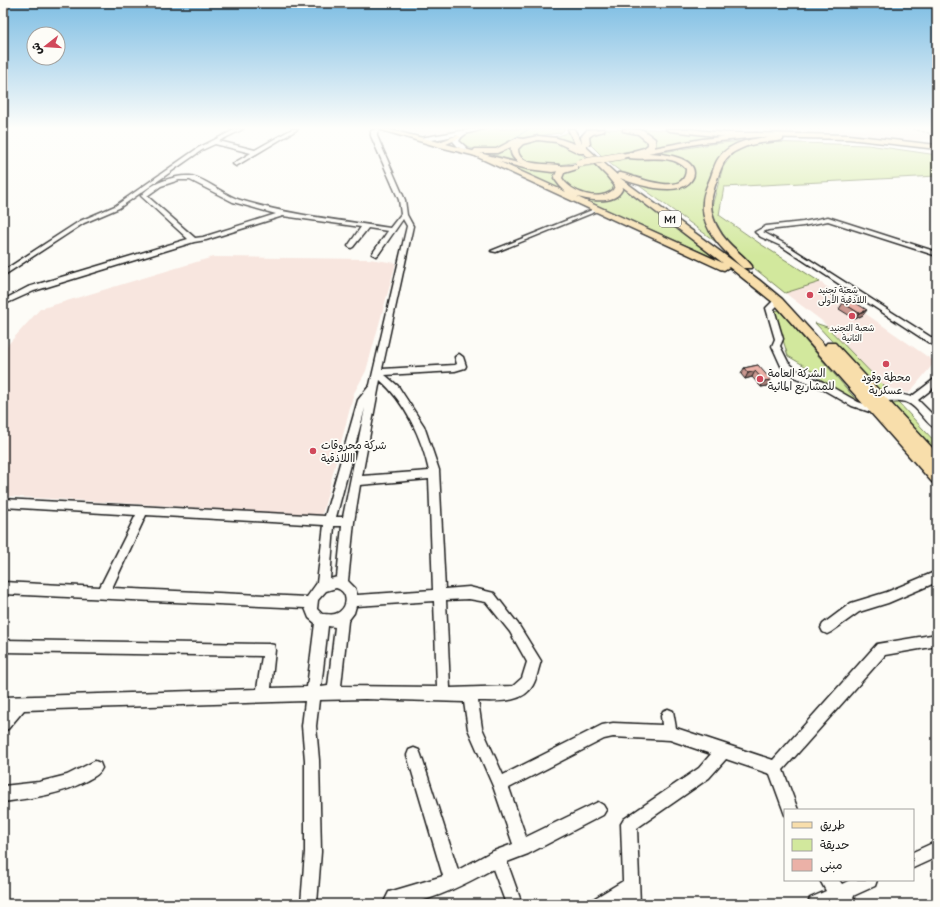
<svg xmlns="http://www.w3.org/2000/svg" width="940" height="907" font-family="Delius,'Playpen Sans Arabic',sans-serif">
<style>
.built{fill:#f8e6df}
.green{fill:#d2e89d;stroke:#77825c}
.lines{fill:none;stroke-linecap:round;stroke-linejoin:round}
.stream{stroke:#56858f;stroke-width:1}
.minor-casing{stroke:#1c1c1c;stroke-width:3}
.major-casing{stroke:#1c1c1c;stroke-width:3}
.highway-casing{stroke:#1c1c1c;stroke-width:3}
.minor{fill:#fdfcf7;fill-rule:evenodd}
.major{fill:#f8deab;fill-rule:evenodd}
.highway{fill:#f8deab;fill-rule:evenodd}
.rail{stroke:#1c1c1c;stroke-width:1;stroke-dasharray:3.5 1.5;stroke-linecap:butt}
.major-bridge-casing{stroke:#1c1c1c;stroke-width:8;stroke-linecap:butt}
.major-bridge{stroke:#f8deab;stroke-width:7}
.wall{fill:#ca9890;stroke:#1c1c1c}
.shaded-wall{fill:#a47c75;stroke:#1c1c1c}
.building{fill:#ebb1a7;stroke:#1c1c1c}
.poi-dot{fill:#d1495b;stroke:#fdfcf7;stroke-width:1.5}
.labels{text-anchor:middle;stroke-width:3.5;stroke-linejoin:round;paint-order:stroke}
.far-poi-label{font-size:9px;fill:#1c1c1c;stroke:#fdfcf7;text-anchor:start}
.shield{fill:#fdfcf7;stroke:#605f5e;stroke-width:1}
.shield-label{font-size:10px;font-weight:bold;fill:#1c1c1c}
.poi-label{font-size:11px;fill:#1c1c1c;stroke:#fdfcf7;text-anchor:start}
</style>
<rect width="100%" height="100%" fill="#fdfcf7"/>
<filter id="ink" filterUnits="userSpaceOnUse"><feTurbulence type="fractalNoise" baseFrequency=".025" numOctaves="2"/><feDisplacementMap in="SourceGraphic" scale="8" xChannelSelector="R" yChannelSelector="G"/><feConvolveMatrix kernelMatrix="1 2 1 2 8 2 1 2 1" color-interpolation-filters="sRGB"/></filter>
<g filter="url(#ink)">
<path class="built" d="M399 129H473L426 136Z
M664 129H937V136H935L937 137V141L925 139 916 141 805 133H725Z
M213 257 369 259 396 263 366 371 354 393 322 515 3 496V350L40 309Z
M820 282 935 362 909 393 885 387 822 321 785 293Z"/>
<path class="green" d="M488 129H565L561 133 519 138 500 149 482 151 462 146 458 142 463 135Z
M607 129C621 129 642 130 649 144L646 148 602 156 589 143 588 137 599 130Z
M631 129H652L729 137 655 147 656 143C648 136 641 131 631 129Z
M569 131 574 143C556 137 546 137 527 142 521 143 515 144 511 150L514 158 518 162 488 153C509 153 510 142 526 139 538 136 559 140 569 131Z
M534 140C558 138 571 144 588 160 566 164 539 171 519 156L517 148 521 145Z
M754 140C744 143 730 145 723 152 713 160 700 201 703 212 706 225 716 236 723 247L637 184 654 187 690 182 694 178V172L690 166 652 154 711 144Z
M764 142 868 145 937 155V176L724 187 719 215 762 245 820 282 785 293 749 264 726 240 714 218 712 206 723 167 735 151Z
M635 157C649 158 685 156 688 174L680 182 665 184H654L629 178 608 162Z
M501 163 539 171H558L554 177 566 192Z
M594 165 616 185 614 191C601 196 585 198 572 190 568 188 565 182 561 178L563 173 570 169Z
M622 185 721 261 576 196 616 195 621 192Z
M779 310 859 403 854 402 826 384 810 369 788 356 774 311Z
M815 323 827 327 885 387 884 393H880Z
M899 403 937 444V455L891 406V404Z"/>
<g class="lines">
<path class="stream" d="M505 144 529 129"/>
<g class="minor-casing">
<path id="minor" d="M236 129H243L219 141 255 150 292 129H298L236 166 233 164 234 163 251 153 215 144 202 150 119 208 84 223 3 276V271L80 221 115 206 198 148Z
M376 129H383L377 132V136L405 200 407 215 413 226 382 369 455 365 457 364 455 357 459 354 463 357 466 366 465 368 455 371 385 375 398 386 424 426 439 470 445 589 469 587 494 593 518 624 541 661C538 669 537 678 533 685 523 704 496 701 478 701L482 728 503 775 602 725 613 723 662 725 661 716 663 711 668 709 673 711 676 728 773 760 877 644 937 634V646L885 655 783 770 798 810H785V815L770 774 726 759 709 778 637 828 640 904H624V900L617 904H593L595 898 623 881 621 824 624 819 699 768 711 754 670 740 613 737 604 739 509 788 526 837 598 802 603 805 606 810 603 815 528 854 507 862 522 904H506L493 869C467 883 437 899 407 904 399 905 391 904 383 904L389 892 443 876 407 755 409 750 414 748 419 750 421 755 458 870 491 852 513 844 493 786 468 729 464 702 365 699 319 700 316 726 319 760 321 852 317 904H301L305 852V760L302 726 305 701 24 710 8 729 3 731V713L5 711H3V697L257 689 262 656 3 652V640L269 644 274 645 275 650 271 688 307 687 315 623 309 618 305 608 3 594V582L100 587 136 515 3 507V499L325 516 358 400 370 385 407 226 403 219 378 255 376 256 372 254 388 231 368 228 353 247 351 248 348 246 361 227 283 216 206 240 194 242 34 291 3 305V300L28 287 188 239 141 196C150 183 175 175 190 176 203 177 226 196 240 200 289 215 339 220 390 228L401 214 399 200 371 136V131ZM179 180H190L233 202 276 214 203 237 195 238 147 196 161 186ZM380 380C405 402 422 438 429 471L362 476ZM365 408 343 517H336L339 506ZM429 479 433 590 357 595 355 588 348 581 354 522 360 485ZM146 515 324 525 317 583 307 597 112 588ZM334 526H342L337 577 330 579ZM336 588C350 592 348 610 335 614 332 615 326 614 322 614L317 609 318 600 326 591ZM469 599 486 602 510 632 527 662 522 678 513 686 450 688 446 600ZM434 601 437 687 341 686 348 621 354 613 356 606ZM328 626 335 627 328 686 321 687Z
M473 129H483C474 133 464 131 459 141L467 148 464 150 458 147 453 141 458 135C447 137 429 143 420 138Z
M597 208 602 209 496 252 491 251Z
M828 217 937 252V256L828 221 803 226 768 230 763 232 785 244 937 341V348L781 246 761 237 755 232 766 226 803 222Z
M775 299H778L782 301 774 309 783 339 780 346 788 362 800 373 823 382 858 402 879 409 881 411 879 413 876 414 852 406 817 386 794 377 781 366 772 346 775 339 766 308Z
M937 377V385L918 400 937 419V429C927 426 919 408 908 403 899 398 879 404 874 398 881 390 902 394 911 397Z
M937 571V582L888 603 859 612 831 632 827 634 823 632 821 628 823 624 851 603 887 592Z
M95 761 100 763 102 768C99 775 93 777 86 781 60 795 32 798 3 802V786L39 782 67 775Z
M937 841V857L913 868V852Z
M820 880H839L842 884 850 880H877L875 886 853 896 857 904H808L810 898 826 891Z"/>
</g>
<g class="major-casing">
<path id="major" d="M378 129H387L439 142 458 135 461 137 460 138 446 144C478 152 511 163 543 167 551 168 572 163 576 167L573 169 552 172 528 169 436 146Z
M757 133 849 135 937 145V149L849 139 757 137 702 143 621 158 618 156 621 154 702 139Z"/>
</g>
<g class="highway-casing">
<path id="highway" d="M568 129H574L582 143 581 137 587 130 604 129V131L593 134 589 137 590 144 585 146 617 175 618 173H621C635 176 686 199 686 169 672 153 647 161 629 158L628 156 633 154V151L644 148 648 145V142L638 134 623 131V129L643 130 655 139V148L650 152 643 153C656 153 694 155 694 173 694 176 692 180 689 183 675 196 636 185 620 178L759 280 782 299 825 346 827 343H835L937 453V484L932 482 774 303 729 267 724 270 720 269 471 154 475 149H496L517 138 523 139 538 136 557 138 575 144ZM538 140 556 142 579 153H584L607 176 615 186 613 190C599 202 571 193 562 178L564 173 577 169V165H574L558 169 554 178 560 186 566 192 480 153H497L511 147C507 167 545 172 559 169V165C546 163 518 167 518 149L523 144ZM623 187 723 263 577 197C591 200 617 206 623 187Z
M666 129H688L725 133H757L761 135 757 137H725L670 131Z
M780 136H783V140C767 143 752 142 738 150 733 152 729 155 726 159 720 168 712 193 711 203 711 213 714 222 719 230 727 245 742 253 752 266L751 268H743C725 252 700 230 703 202 703 194 707 186 710 179 713 172 714 165 718 159 731 139 759 138 780 136Z"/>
</g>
<use href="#minor" class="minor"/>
<use href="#major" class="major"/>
<use href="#highway" class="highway"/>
<path class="rail" d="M912 129 937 135"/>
<g class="major-bridge-casing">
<path id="major-bridge" d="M579 163 621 156"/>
</g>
<use href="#major-bridge" class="major-bridge"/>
</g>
<path class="wall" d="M843 303 863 315 855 319 839 309Z
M758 365 768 386 761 387 752 377 745 379 741 374 744 368Z"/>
<path class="shaded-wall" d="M867 310 863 315 855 319 859 313Z
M755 371 752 377 745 379 748 373Z
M771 380 768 386 761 387 764 381Z"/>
<path class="building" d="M851 300 867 310 859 313 843 303Z
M758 365 771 380 764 381 755 371 748 373 744 368Z"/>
</g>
<linearGradient id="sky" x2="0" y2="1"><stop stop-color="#7dbde3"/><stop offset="0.5" stop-color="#fefefb"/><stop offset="1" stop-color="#fefefb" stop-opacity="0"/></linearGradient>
<rect width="940" height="256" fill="url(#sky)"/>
<g class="poi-dot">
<circle cx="810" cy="295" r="4"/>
<circle cx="852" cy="316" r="4"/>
<circle cx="886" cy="364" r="4"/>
<circle cx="760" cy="379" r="4"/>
<circle cx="313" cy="451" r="4"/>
</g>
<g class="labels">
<g class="far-poi-label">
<text x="818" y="293">شعبة تجنيد<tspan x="818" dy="10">اللاذقية الأولى</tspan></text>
<text x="852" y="331" text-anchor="middle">شعبة التجنيد<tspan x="852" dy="10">الثانية</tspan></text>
</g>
<rect class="shield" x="659" y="211" width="22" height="16" rx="3"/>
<g class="shield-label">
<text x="670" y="223">M1</text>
</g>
<g class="poi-label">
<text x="768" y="377">الشركة العامة<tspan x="768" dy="13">للمشاريع المائية</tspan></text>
<text x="886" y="381" text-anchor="middle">محطة وقود<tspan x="886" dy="13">عسكرية</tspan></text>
<text x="321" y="449">شركة محروقات<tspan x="321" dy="13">االلاذقية</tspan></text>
</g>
</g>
<rect width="940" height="907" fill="none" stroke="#fdfcf7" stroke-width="16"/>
<rect x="8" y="8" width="924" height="891" fill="none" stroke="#1c1c1c" stroke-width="1.5" filter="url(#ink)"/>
<rect x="784" y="809" width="130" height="72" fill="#fdfcf7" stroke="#a3a29f"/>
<rect x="792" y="822" width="20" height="6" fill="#f8deab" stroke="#a3a29f"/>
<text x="820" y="829" font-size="12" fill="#1c1c1c">طريق</text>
<rect x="792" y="839" width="20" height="12" fill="#d2e89d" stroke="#a3a29f"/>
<text x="820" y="849" font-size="12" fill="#1c1c1c">حديقة</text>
<rect x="792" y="859" width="20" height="12" fill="#ebb1a7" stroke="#a3a29f"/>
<text x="820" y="869" font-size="12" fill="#1c1c1c">مبنى</text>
<g transform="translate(46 46) rotate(253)"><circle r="19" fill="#fdfcf7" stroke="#a3a29f"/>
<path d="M0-3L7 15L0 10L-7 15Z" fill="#d1495b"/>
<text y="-6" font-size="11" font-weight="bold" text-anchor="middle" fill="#1c1c1c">ش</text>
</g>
</svg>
